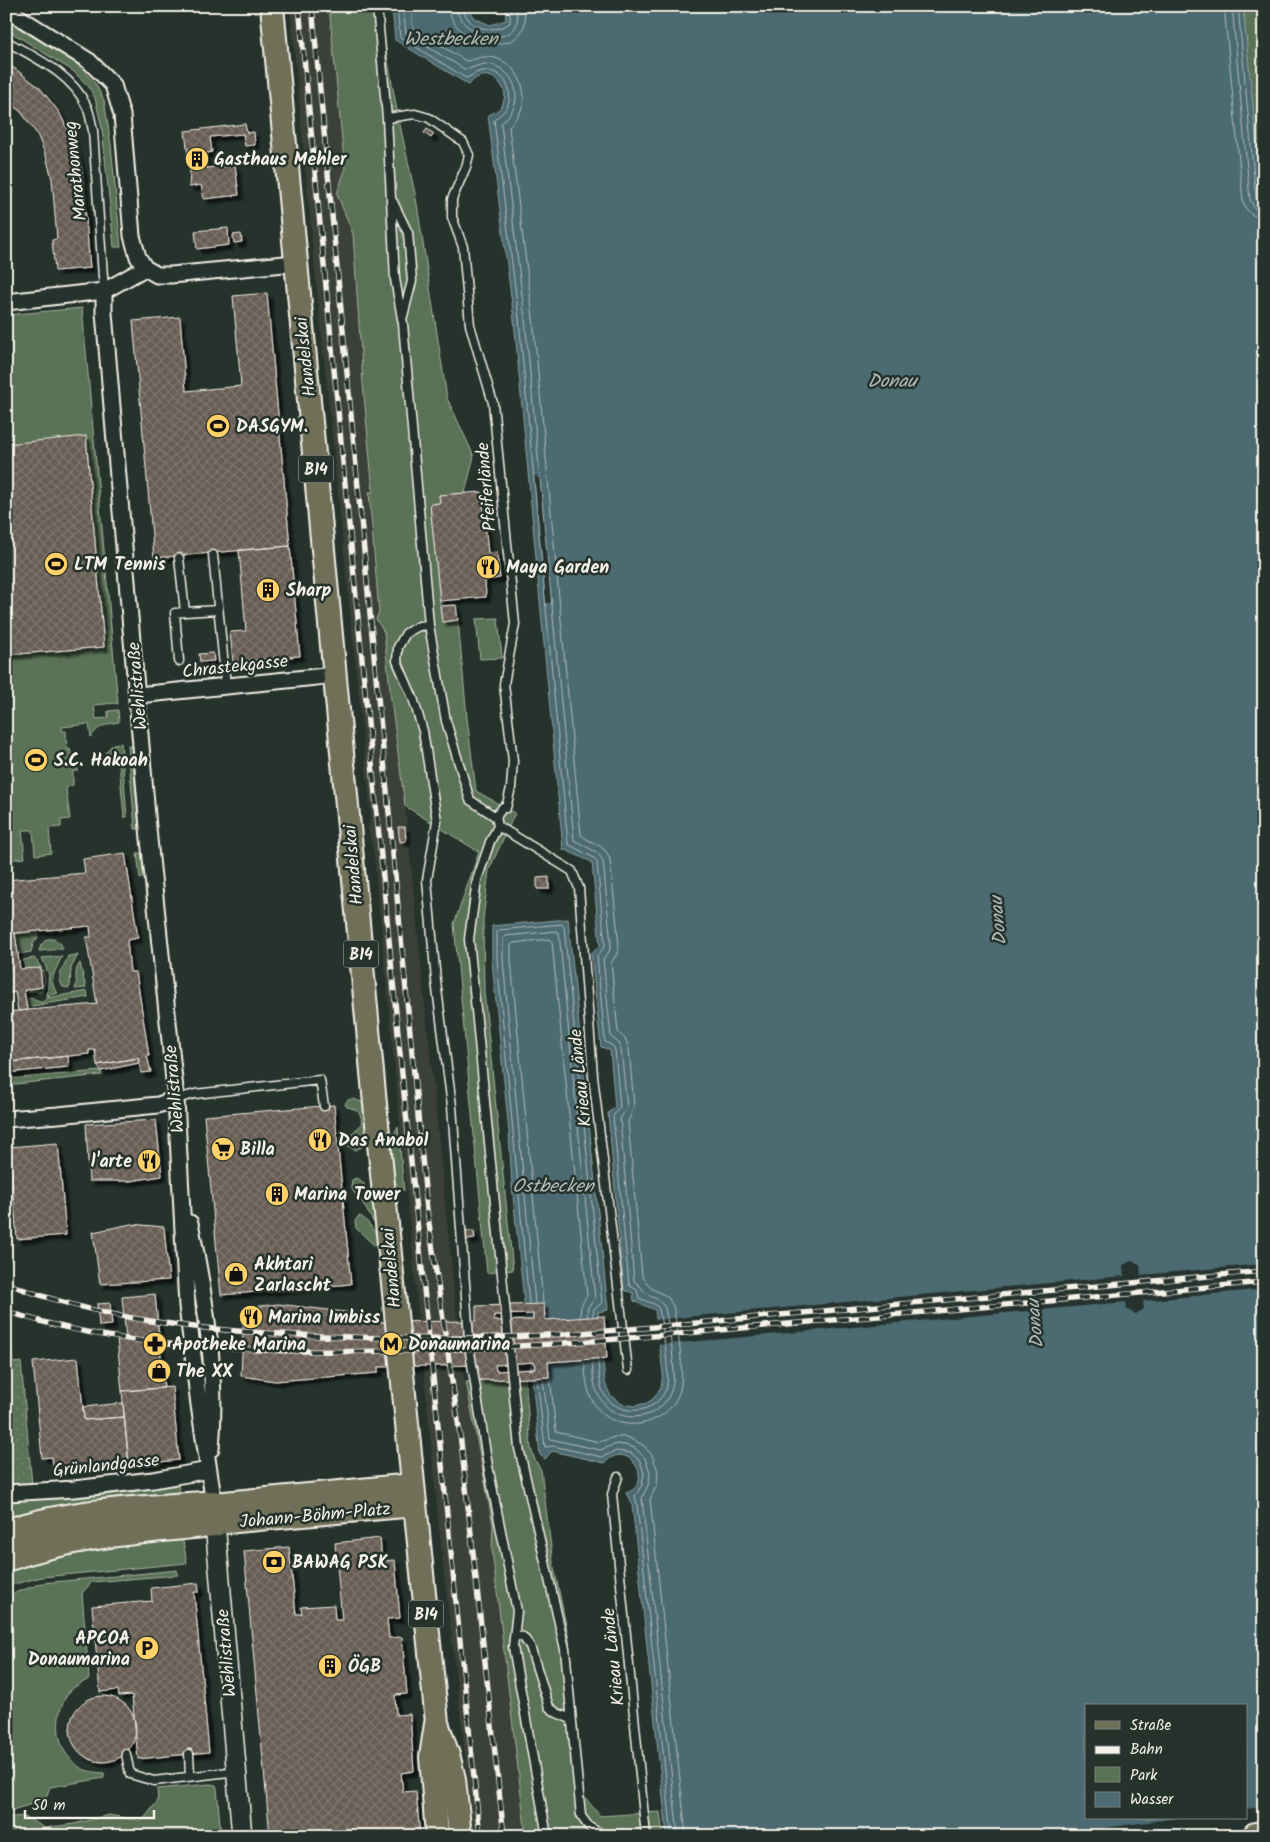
<svg xmlns="http://www.w3.org/2000/svg" width="1270" height="1842" font-family="Kalam,sans-serif">
<style>
.built{fill:#3a4039}
.green{fill:#5a7256;stroke:#a7b29f}
.forest{fill:url(#forest-crowns);stroke:#a7b29f}
.garden{fill:url(#garden-dots);stroke:#a7b29f}
.water{fill:#4c6b72;stroke:#8fa1a1;fill-rule:evenodd}
.pier{fill:#26332d}
.lines{fill:none;stroke-linecap:round;stroke-linejoin:round}
.shore{stroke:#b1bbb9;stroke-width:1}
.building{fill:url(#building-cross-hatch);stroke:#f4f1e8;fill-rule:evenodd;filter:url(#shadow)}
.service-casing{stroke:#f4f1e8;stroke-width:11}
.minor-casing{stroke:#f4f1e8;stroke-width:19}
.tertiary-casing{stroke:#f4f1e8;stroke-width:22}
.primary-casing{stroke:#f4f1e8;stroke-width:26}
.motorway-casing{stroke:#f4f1e8;stroke-width:30}
.service{stroke:#26332d;stroke-width:8}
.minor{stroke:#26332d;stroke-width:15}
.tertiary{stroke:#26332d;stroke-width:19}
.primary{stroke:#706f59;stroke-width:22}
.motorway{stroke:#706f59;stroke-width:26}
.rail-casing{stroke:#f4f1e8;stroke-width:5.5}
.rail{stroke:#26332d;stroke-width:4;stroke-dasharray:11;stroke-linecap:butt}
.labels{text-anchor:middle;stroke-width:5;stroke-linejoin:round;paint-order:stroke}
.shield{fill:#26332d;stroke:#b6b8b0;stroke-width:1}
.shield-label{font-size:16px;font-weight:bold;fill:#f4f1e8}
.poi-label{font-size:18px;font-weight:bold;fill:#f4f1e8;stroke:#26332d;text-anchor:start}
.street-label{font-size:18px;fill:#f4f1e8;stroke:#26332d}
.water-label{font-size:19px;font-style:italic;fill:#b1bbb9;stroke:#26332d}
</style>
<defs>
<pattern id="forest-crowns" width="20" height="18" patternUnits="userSpaceOnUse" patternTransform="scale(1.25)"><rect width="20" height="18" fill="#5a7256"/><path d="M2 6a3 3 0 1 1 6 0M12 15a3 3 0 1 1 6 0" fill="none" stroke="#72876e"/></pattern>
<pattern id="garden-dots" width="8" height="8" patternUnits="userSpaceOnUse" patternTransform="scale(1.25)"><rect width="8" height="8" fill="#5a7256"/><path d="M2 2h.1M6 6h.1" fill="none" stroke="#72876e" stroke-width="1.8" stroke-linecap="round"/></pattern>
<pattern id="building-cross-hatch" width="8" height="8" patternUnits="userSpaceOnUse" patternTransform="scale(1.25)"><rect width="8" height="8" fill="#685d54"/><path d="M0 0l8 8M0 8l8-8" fill="none" stroke="#7e756d"/></pattern>
<filter id="shadow"><feDropShadow dx="4.5" dy="4.5" stdDeviation="1" flood-color="#0009"/></filter>
</defs>
<rect width="100%" height="100%" fill="#26332d"/>
<filter id="ink" filterUnits="userSpaceOnUse"><feTurbulence type="fractalNoise" baseFrequency=".02" numOctaves="2"/><feDisplacementMap in="SourceGraphic" scale="10" xChannelSelector="R" yChannelSelector="G"/><feConvolveMatrix kernelMatrix="1 2 1 2 8 2 1 2 1" color-interpolation-filters="sRGB"/></filter>
<g filter="url(#ink)">
<path class="built" d="M290 6H329L345 170 337 194 353 234 363 384 373 492 369 493 379 612 376 619 384 632 391 699 405 806 461 1361 493 1525 492 1550 526 1836H474L439 1528 374 854 368 828 371 815 314 261Z"/>
<path class="green" d="M329 6H381L385 45 398 116 416 198 447 398 474 456 465 493 439 495 440 503 430 504 442 622 458 620 467 718 476 791 515 813 489 870 483 919 484 992 513 1270 487 1273 454 924 479 852 405 806 391 699 384 632 376 619 379 612 369 492H373L363 384 353 234 337 194 345 170Z
M6 20 77 64 95 83 104 100 111 145 121 247H114L102 128 95 98 89 87 73 71 6 29Z
M82 308 118 704 115 703 95 705 94 706 96 719 108 718V711L118 710 119 722C106 724 98 726 91 737L89 724 62 727V731H66L67 749H70L72 759 77 762 78 771H73V785L66 788 70 819 61 820V827L49 828 51 853 35 855 33 830H22L25 858 6 860V315Z
M498 618 502 658 480 659 476 619Z
M121 743 127 817H124L118 753H105L113 744Z
M128 746H132L139 829H135Z
M137 853H142L143 877 140 879Z
M38 932V937L33 944 31 952 18 954 15 934Z
M47 939C55 938 61 941 63 949L39 951 41 945Z
M78 955 71 968 70 986 69 988 63 987C55 975 64 968 68 956Z
M62 956C57 969 46 981 58 993L47 996 49 975 42 958Z
M34 958C44 969 48 979 42 992L39 993 35 991 24 992V990L42 987 40 968 25 969 23 960Z
M80 963 86 988 75 989C79 979 72 974 80 963Z
M87 991 88 997 26 1007 25 1000 32 998 39 1002H43L47 998Z
M101 1071 102 1075 6 1085V1079Z
M385 1096V1104L371 1116 364 1135V1146L355 1150 348 1146C348 1134 354 1132 361 1125 363 1114 358 1109 347 1107L345 1104C350 1094 358 1102 366 1103Z
M398 1127 404 1191C383 1174 383 1149 398 1127Z
M356 1178C366 1181 365 1189 368 1197 371 1204 375 1209 380 1214L378 1224 374 1223 361 1200 355 1194 351 1187 352 1180Z
M6 1201 12 1261 6 1257Z
M360 1216C371 1222 374 1234 383 1242L380 1251 356 1228 355 1221 358 1217Z
M525 1378 531 1449 535 1460 541 1470 553 1563 569 1639 583 1795 600 1816 660 1812 663 1836H526L492 1550 493 1525 466 1382Z
M178 1485 180 1492 178 1494 162 1497 161 1494C109 1499 56 1502 6 1520V1503L50 1497H86Z
M182 1536 187 1563 42 1577 14 1584 6 1590V1569L41 1555Z
M177 1570 178 1575 92 1582 82 1593 89 1679C80 1684 72 1687 67 1695 53 1717 56 1751 78 1766 85 1772 95 1772 104 1773V1778L50 1787 45 1800 6 1812V1599L17 1592 43 1583Z
M210 1784 216 1785 217 1788 221 1836H6V1818L23 1816 45 1828 74 1824 109 1815 142 1821 158 1801 157 1789Z"/>
<path class="forest" d="M1243 6H1264V219L1262 208Z"/>
<path class="garden" d="M6 1321 10 1328 13 1363 21 1362 32 1485 6 1488Z"/>
<path class="water" d="M392 6H467L474 18 490 25 506 20 505 6H1243L1264 219V1836H667L632 1504 626 1493C657 1483 627 1437 605 1463L552 1451 545 1459 540 1455 512 1185 509 1132 492 961V926L568 919 608 1310 598 1312 605 1383 608 1390 611 1396 622 1404 634 1406 647 1403 654 1398 661 1387 663 1373 655 1310 634 1301 633 1293 624 1290 608 1113 615 1107 610 1050 601 1047 591 953 600 946 592 862 563 849 514 320 488 115C499 112 504 105 505 94 501 76 481 68 469 85L395 40ZM1086 1706H1246V1818H1086Z"/>
<path class="pier" d="M534 475 540 479 552 602 546 603Z
M1131 1261 1140 1264 1141 1275 1264 1264V1289L1143 1301 1144 1309 1136 1314 1127 1310 1126 1302 657 1345 653 1320 1124 1276 1123 1265Z
M1264 1807V1836H1047L1177 1818H1246V1809Z"/>
<g class="lines">
<path class="shore" d="M397 6 400 37 466 78C472 76 477 71 484 71 503 69 515 90 507 107 504 113 498 116 494 120L519 319 568 844 594 858 597 862 605 946 597 956 605 1042 613 1046 615 1050 620 1107 613 1116 629 1285 637 1290 639 1298 656 1305 659 1309C662 1326 671 1374 666 1389 656 1415 618 1418 604 1394 599 1384 599 1371 598 1360
M403 6 406 34 466 70C472 68 478 65 484 64 507 64 523 88 513 109 510 115 505 119 501 124L525 319 574 840 598 853 603 861 611 945 609 952 603 959 611 1037 619 1043 621 1049 627 1107 620 1119 634 1281 641 1287 645 1293 660 1301 665 1308C669 1328 677 1369 672 1388 664 1420 620 1427 602 1401 593 1389 593 1374 592 1360
M411 6 413 29 466 61C474 60 480 56 489 57 513 59 529 85 522 108 519 116 513 121 509 127L533 318 581 835C591 844 606 844 610 860L619 945 617 954 611 963 618 1032 626 1040 629 1049 634 1107 628 1122 642 1276 651 1288 668 1297 673 1306C677 1326 686 1374 679 1393 666 1428 616 1436 595 1405 586 1392 586 1376 584 1361
M449 6C450 44 514 58 524 26 526 20 524 13 523 6
M456 6C458 33 504 48 516 26 519 20 516 12 516 6
M463 6C465 29 493 35 510 23V6
M1224 6 1243 201C1246 212 1253 218 1264 218
M1232 6 1250 200 1255 209 1264 211
M1238 6 1256 199 1259 204 1264 205
M529 1303 497 960V932L499 930 562 924 564 927 602 1303 594 1309 593 1315
M535 1303 503 960V938L506 936 556 931 559 933 595 1299 588 1307 587 1316
M543 1303 511 960V945L513 943 549 939 552 942 587 1295 581 1306 580 1316
M550 1377 556 1432 599 1442 615 1437H627L643 1445 652 1455 658 1471 657 1485 650 1499 686 1836
M537 1379 545 1447 553 1446 602 1457 616 1451 631 1453 640 1461 644 1473 642 1485 635 1496 637 1504 672 1836
M543 1379 550 1439 600 1450 617 1444 625 1445 635 1448 645 1458 650 1472 649 1483 642 1498 678 1836"/>
</g>
<path class="building" d="M6 62 40 88 59 112 73 140 82 170 90 268 55 271 52 240 57 239 52 179 46 156 37 134 21 112 6 99Z
M245 124 247 133 254 132 255 145 245 146 243 134 210 137 212 152 204 154 206 168 235 165 239 195 204 199 201 185 189 187 190 172 185 131Z
M427 129 434 134 431 138 424 133Z
M228 228 229 245 197 249 195 231Z
M241 234 242 242 234 243 233 235Z
M267 293 290 546 154 558 133 321 180 317 186 391 241 386 233 296Z
M86 436 104 647 6 655V444Z
M482 492 488 553 497 552 500 578 485 580 486 597 440 601 430 504 440 503 439 495Z
M290 546 300 656 233 662 230 632 246 631 239 550Z
M456 605 458 620 442 622 440 606Z
M213 653 214 661 200 662 199 654Z
M398 827H405L406 841 400 842Z
M125 853 138 938 127 940 130 972H136L149 1056H147L151 1072 141 1073 138 1058 97 1065 95 1050H89V1054L9 1062 8 1058H6V1012L97 1004 86 937H91L90 926 6 934V880L85 873 83 859Z
M549 877V889H537V878Z
M15 933 20 969 40 968 42 987 24 990 27 1010 18 1011 15 992 6 994V970H11L6 934Z
M68 1056 69 1067 6 1073V1058H8L9 1062Z
M138 1058 139 1063 101 1071 97 1065Z
M334 1105 351 1284 221 1295 204 1116Z
M156 1120 162 1176 130 1181H89L86 1124Z
M58 1143 66 1235 17 1239 9 1147Z
M131 1224 164 1227 169 1280 100 1284 93 1232Z
M466 1231H474L475 1239 467 1240Z
M155 1294 164 1388 122 1391 117 1338H126L122 1297Z
M110 1303 112 1325 99 1326 97 1304Z
M278 1304 378 1316V1322L476 1321V1306L544 1304 545 1320 604 1316 607 1358 548 1362 549 1377 487 1380H478V1365L378 1367V1373L275 1381 241 1376 244 1308ZM533 1314V1320L494 1321V1315ZM534 1362 535 1369 496 1371 495 1365Z
M78 1358 84 1420 124 1417 129 1465 54 1472 52 1457 42 1458 33 1362Z
M172 1387 179 1460 129 1465 122 1391Z
M123 1403 124 1417 84 1420 83 1407Z
M380 1538 382 1561 395 1560 400 1618 387 1619 389 1638 402 1637 407 1694 395 1695 396 1715 410 1714 414 1771 401 1773 403 1792 416 1791 420 1836H270L244 1551 289 1547 296 1614H302L301 1607 334 1605 335 1620H342L335 1543Z
M198 1583 199 1592H194L209 1752 138 1759 132 1695 119 1696 118 1690 100 1692 92 1606 152 1601 151 1588Z
M70 1729a33 33 0 1 1 66 0a33 33 0 1 1-66 0Z"/>
<g class="lines">
<g class="service-casing">
<path id="service" d="M377 6 387 118 395 279 403 324 429 625 446 721 470 800 496 817 498 826 490 842 477 880 469 939 519 1448 565 1649 581 1816 589 1827 605 1836
M6 41C35 58 71 73 86 105 90 112 91 122 93 131L104 291
M387 118 415 114 429 118 463 142 469 155 466 167 452 199V217L463 247 470 325 493 403 515 624 504 684 513 761 511 788 506 808 503 807 496 817
M393 202 408 233 412 281 403 316
M213 555 226 686
M179 558 185 612 218 610
M429 625 419 626 406 633 398 647 397 661 413 698 423 731 437 821 427 880 436 981 452 1106 470 1352 488 1466 517 1611 513 1647 547 1836
M179 661 175 613 185 612
M498 826 572 871 579 888 593 1076 628 1370
M176 1099 195 1094 320 1080 324 1106
M618 1477 612 1494 646 1836
M515 1635 523 1637 530 1646 549 1707 557 1713 571 1719
M126 1754 130 1774 154 1781 237 1771
M189 1754 190 1776"/>
</g>
<g class="minor-casing">
<path id="minor" d="M6 9 89 61 113 85 122 115 132 236 138 257 145 268 157 275H171L295 263
M104 291V313L149 839 176 1099 187 1306 199 1405 214 1504
M6 302 104 291 145 268
M138 695 336 675
M6 1119 58 1115 158 1105 176 1099
M190 1223C205 1297 218 1374 211 1449
M6 1493 74 1489 153 1480 209 1470"/>
</g>
<g class="tertiary-casing">
<path id="tertiary" d="M214 1511 242 1836"/>
</g>
<g class="primary-casing">
<path id="primary" d="M272 6 375 1104 437 1723 449 1758 454 1779 460 1836
M214 1504 412 1485
M215 1523 415 1505
M436 1724 431 1757 437 1836"/>
</g>
<g class="motorway-casing">
<path id="motorway" d="M6 1533C73 1510 144 1510 214 1504
M6 1558C73 1534 144 1530 215 1523
M1256 1836 1264 1835"/>
</g>
<use href="#service" class="service"/>
<use href="#minor" class="minor"/>
<use href="#tertiary" class="tertiary"/>
<use href="#primary" class="primary"/>
<use href="#motorway" class="motorway"/>
<g class="rail-casing">
<path id="rail" d="M299 6 401 1064 480 1836
M312 6 427 1210 461 1442 504 1836
M6 1283C100 1320 199 1330 299 1335 382 1339 465 1340 547 1335 622 1331 695 1323 769 1316 934 1301 1099 1286 1264 1271
M6 1311C103 1343 200 1349 301 1351 441 1354 580 1343 720 1330 901 1314 1082 1298 1264 1282"/>
</g>
<use href="#rail" class="rail"/>
</g>
</g>
<defs>
<g id="building-disc" transform="scale(1.25)"><circle r="9.5" fill="#ffd166" stroke="#26332d"/><path d="M-4-6H4V6H1V3H-1V6H-4ZM-2.5-4.3h1.7v1.8h-1.7ZM.8-4.3h1.7v1.8H.8ZM-2.5-1h1.7V.8h-1.7ZM.8-1h1.7V.8H.8Z" fill="#111"/></g>
<g id="stadium-disc" transform="scale(1.25)"><circle r="9.5" fill="#ffd166" stroke="#26332d"/><path d="M0-5a6.5 5 0 1 0 0 10a6.5 5 0 1 0 0-10ZM-3.5-1.8h7v3.6h-7Z" fill="#111"/></g>
<g id="restaurant-disc" transform="scale(1.25)"><circle r="9.5" fill="#ffd166" stroke="#26332d"/><path d="M-5-6h1v4h1v-4h1v4h1v-4h1v5L-1.5 .5V6h-2V.5L-5-1ZM5-6V6H3V1.5H1.5Q1.5-4 5-6Z" fill="#111"/></g>
<g id="supermarket-disc" transform="scale(1.25)"><circle r="9.5" fill="#ffd166" stroke="#26332d"/><path d="M-6-5.5h2.5l.6 2H6L4.5 2H-2.5L-4.4-4H-6ZM-1.5 3.2a1.3 1.3 0 1 0 .1 0ZM3 3.2a1.3 1.3 0 1 0 .1 0Z" fill="#111"/></g>
<g id="shop-disc" transform="scale(1.25)"><circle r="9.5" fill="#ffd166" stroke="#26332d"/><path d="M-5-2.5h2.3a2.7 3.5 0 0 1 5.4 0H5L5.5 6h-11ZM-1.5-2.5h3a1.5 2.3 0 0 0-3 0Z" fill="#111"/></g>
<g id="pharmacy-disc" transform="scale(1.25)"><circle r="9.5" fill="#ffd166" stroke="#26332d"/><path d="M-2-6h4v4h4v4h-4v4h-4v-4h-4v-4h4Z" fill="#111"/></g>
<g id="metro-disc" transform="scale(1.25)"><circle r="9.5" fill="#ffd166" stroke="#26332d"/><path d="M-5.5 5V-5H-3L0 0L3-5H5.5V5H3V-.5L0 4L-3-.5V5Z" fill="#111"/></g>
<g id="bank-disc" transform="scale(1.25)"><circle r="9.5" fill="#ffd166" stroke="#26332d"/><path d="M-6-4H6V4H-6ZM0-2.3a2.3 2.3 0 1 0 0 4.6a2.3 2.3 0 1 0 0-4.6Z" fill="#111"/></g>
<g id="parking-disc" transform="scale(1.25)"><circle r="9.5" fill="#ffd166" stroke="#26332d"/><path d="M-3.5-5.5H1a3.5 3.5 0 0 1 0 7H-1V5.5H-3.5ZM-1-3.4V-.6H.8a1.4 1.4 0 0 0 0-2.8Z" fill="#111"/></g>
</defs>
<g fill-rule="evenodd">
<use href="#building-disc" x="197" y="159"/>
<use href="#stadium-disc" x="218" y="426"/>
<use href="#stadium-disc" x="56" y="564"/>
<use href="#restaurant-disc" x="488" y="567"/>
<use href="#building-disc" x="268" y="590"/>
<use href="#stadium-disc" x="36" y="760"/>
<use href="#restaurant-disc" x="320" y="1140"/>
<use href="#supermarket-disc" x="223" y="1149"/>
<use href="#restaurant-disc" x="149" y="1161"/>
<use href="#building-disc" x="277" y="1194"/>
<use href="#shop-disc" x="236" y="1274"/>
<use href="#restaurant-disc" x="251" y="1317"/>
<use href="#pharmacy-disc" x="155" y="1344"/>
<use href="#metro-disc" x="391" y="1344"/>
<use href="#shop-disc" x="159" y="1371"/>
<use href="#bank-disc" x="274" y="1562"/>
<use href="#parking-disc" x="147" y="1648"/>
<use href="#building-disc" x="330" y="1666"/>
</g>
<g class="labels">
<g class="shield">
<rect x="298.5" y="455.5" width="35" height="27" rx="4"/>
<rect x="343.5" y="940.5" width="35" height="27" rx="4"/>
<rect x="408.5" y="1600.5" width="35" height="27" rx="4"/>
</g>
<g class="shield-label">
<text x="316" y="475">B14</text>
<text x="361" y="960">B14</text>
<text x="426" y="1620">B14</text>
</g>
<g class="poi-label">
<text x="214" y="165">Gasthaus Mehler</text>
<text x="236" y="432">DASGYM.</text>
<text x="74" y="570">LTM Tennis</text>
<text x="506" y="573">Maya Garden</text>
<text x="286" y="596">Sharp</text>
<text x="54" y="766">S.C. Hakoah</text>
<text x="338" y="1146">Das Anabol</text>
<text x="240" y="1155">Billa</text>
<text x="132" y="1167" text-anchor="end">l'arte</text>
<text x="294" y="1200">Marina Tower</text>
<text x="254" y="1270">Akhtari<tspan x="254" dy="21">Zarlascht</tspan></text>
<text x="268" y="1323">Marina Imbiss</text>
<text x="172" y="1350">Apotheke Marina</text>
<text x="408" y="1350">Donaumarina</text>
<text x="176" y="1377">The XX</text>
<text x="292" y="1568">BAWAG PSK</text>
<text x="130" y="1644" text-anchor="end">APCOA<tspan x="130" dy="21">Donaumarina</tspan></text>
<text x="348" y="1672">ÖGB</text>
</g>
<g class="street-label">
<text transform="translate(75 171) rotate(-96)" y="6">Marathonweg</text>
<text transform="translate(305 357) rotate(-96)" y="6">Handelskai</text>
<text transform="translate(486 487) rotate(-95)" y="6">Pfeiferlände</text>
<text transform="translate(235 666) rotate(-6)" y="6">Chrastekgasse</text>
<text transform="translate(137 686) rotate(-95)" y="6">Wehlistraße</text>
<text transform="translate(353 865) rotate(-95)" y="6">Handelskai</text>
<text transform="translate(580 1078) rotate(-96)" y="6">Krieau Lände</text>
<text transform="translate(174 1089) rotate(-95)" y="6">Wehlistraße</text>
<text transform="translate(391 1268) rotate(-95)" y="6">Handelskai</text>
<text transform="translate(106 1465) rotate(-6)" y="6">Grünlandgasse</text>
<text transform="translate(315 1515) rotate(-5)" y="6">Johann-Böhm-Platz</text>
<text transform="translate(226 1653) rotate(-95)" y="6">Wehlistraße</text>
<text transform="translate(613 1657) rotate(-96)" y="6">Krieau Lände</text>
</g>
<g class="water-label">
<text x="451" y="45">Westbecken</text>
<text x="892" y="387">Donau</text>
<text transform="translate(997 921) rotate(-95)" y="7">Donau</text>
<text x="553" y="1192">Ostbecken</text>
<text transform="translate(1034 1324) rotate(-95)" y="7">Donau</text>
</g>
</g>
<rect width="1270" height="1842" fill="none" stroke="#26332d" stroke-width="25"/>
<rect x="12" y="12" width="1245" height="1817" fill="none" stroke="#f4f1e8" stroke-width="2" filter="url(#ink)"/>
<rect x="1085" y="1704" width="162" height="115" fill="#26332d" stroke="#787f78"/>
<rect x="1095" y="1721" width="25" height="8" fill="#706f59" stroke="#787f78"/>
<text x="1130" y="1730" font-size="15" fill="#f4f1e8">Straße</text>
<rect x="1095" y="1746" width="25" height="8" fill="#f4f1e8" stroke="#787f78"/>
<text x="1130" y="1754" font-size="15" fill="#f4f1e8">Bahn</text>
<rect x="1095" y="1767" width="25" height="15" fill="#5a7256" stroke="#787f78"/>
<text x="1130" y="1780" font-size="15" fill="#f4f1e8">Park</text>
<rect x="1095" y="1792" width="25" height="15" fill="#4c6b72" stroke="#787f78"/>
<text x="1130" y="1804" font-size="15" fill="#f4f1e8">Wasser</text>
<path d="M25 1810v8h129v-8" fill="none" stroke="#f4f1e8" stroke-width="2.5"/>
<text x="32" y="1810" font-size="15" fill="#f4f1e8" stroke="#26332d" stroke-width="4" paint-order="stroke">50 m</text>
</svg>
